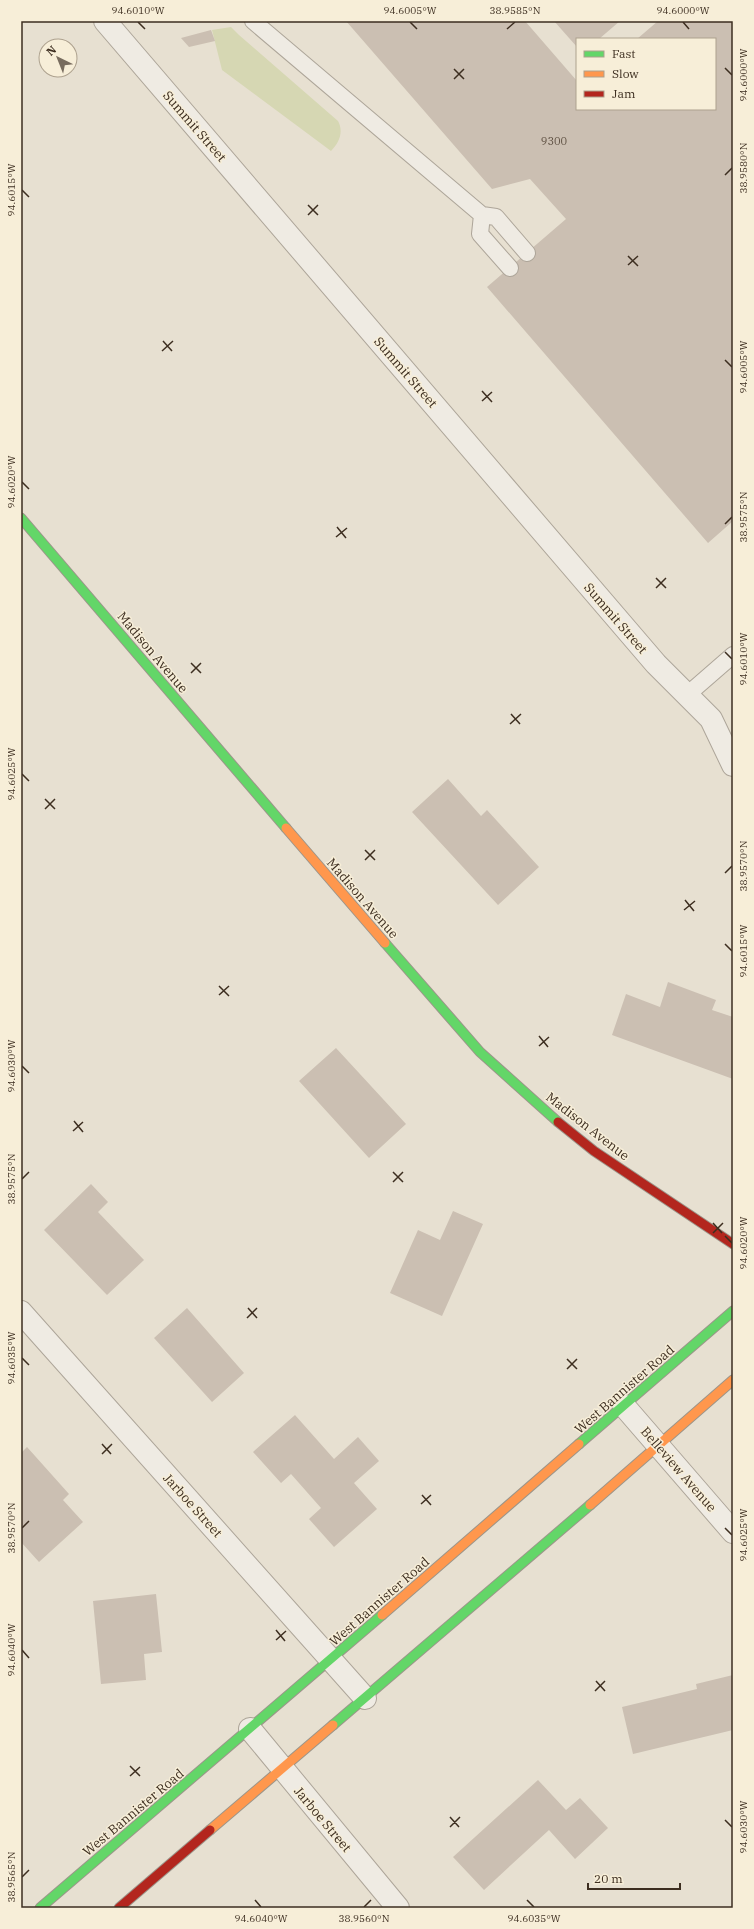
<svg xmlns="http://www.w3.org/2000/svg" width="754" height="1929" font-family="'IBM Plex Serif',serif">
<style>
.green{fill:#d6d7b3}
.building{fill:#cbbfb2}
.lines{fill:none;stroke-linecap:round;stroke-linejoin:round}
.lane-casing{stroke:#ada599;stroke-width:18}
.street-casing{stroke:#ada599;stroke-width:24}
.fast-casing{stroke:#9c958a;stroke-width:11}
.slow-casing{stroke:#9c958a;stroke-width:11}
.jam-casing{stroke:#9c958a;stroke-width:11}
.lane{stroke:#efebe3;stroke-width:16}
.street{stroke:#efebe3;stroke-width:22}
.fast{stroke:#63d668;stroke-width:9}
.slow{stroke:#ff974d;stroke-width:9}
.jam{stroke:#b3261e;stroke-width:9}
.ticks{fill:none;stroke:#3d2e20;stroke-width:1.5}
.labels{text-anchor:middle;stroke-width:3;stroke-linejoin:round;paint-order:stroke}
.number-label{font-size:11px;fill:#605244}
.street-label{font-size:13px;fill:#3d2e20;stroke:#f7eed8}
.neatline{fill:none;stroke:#3d2e20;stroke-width:1.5}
.ticks-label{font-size:10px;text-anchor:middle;fill:#3d2e20}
</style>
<rect width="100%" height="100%" fill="#e7e0d1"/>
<path class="green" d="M231 27 239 35 338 121C344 132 339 143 331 151L222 70 212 30Z"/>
<path class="building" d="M346 21H525L577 81V109H715V39H637L658 21H733V521L708 543 487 287 566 219 530 179 492 189Z
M554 21H620L599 39H577V47Z
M211 30 215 41 189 47 181 38Z
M448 779 481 816 487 810 539 867 498 905 412 812Z
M668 982 716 1000 712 1010 733 1017V1079L612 1035 626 994 660 1007Z
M336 1048 406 1124 369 1158 299 1081Z
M91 1184 108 1202 98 1212 144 1260 107 1295 44 1230Z
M453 1211 483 1224 442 1316 390 1293 418 1230 440 1240Z
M187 1308 244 1373 212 1402 154 1338Z
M295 1415 334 1459 358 1437 379 1461 354 1483 377 1509 334 1547 309 1519 321 1508 291 1474 281 1483 253 1452Z
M27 1447 69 1494 63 1500 83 1522 39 1562 21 1542V1453Z
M156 1594 162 1652 144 1654 146 1680 101 1684 93 1601Z
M733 1675V1730L633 1754 622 1707 697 1689 696 1684Z
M538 1780 566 1810 580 1798 608 1828 575 1859 549 1830 484 1890 453 1857Z"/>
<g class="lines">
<g class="lane-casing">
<path id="lane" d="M253 21 482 215 496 217 527 253
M482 215 480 234 510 268
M687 695 733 655"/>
</g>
<g class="street-casing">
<path id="street" d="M105 21 656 664 711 719 733 765
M21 1312 365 1698
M624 1406 733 1532
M250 1729 398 1908"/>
</g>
<g class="fast-casing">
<path id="fast" d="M21 518 286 828
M385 943 480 1052 558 1122
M579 1444 733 1311
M333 1725 590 1505
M40 1908 382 1615"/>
</g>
<g class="slow-casing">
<path id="slow" d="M286 828 385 943
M590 1505 733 1380
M382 1615 579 1444
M210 1830 333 1725"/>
</g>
<g class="jam-casing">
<path id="jam" d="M558 1122 594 1151 733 1244
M119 1908 210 1830"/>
</g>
<use href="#lane" class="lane"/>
<use href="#street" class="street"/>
<use href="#fast" class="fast"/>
<use href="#slow" class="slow"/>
<use href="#jam" class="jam"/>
</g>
<path class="ticks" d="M138 22 145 29M410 22 417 29M683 22 689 29M507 29 515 22M725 68 732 75M454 69 464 79M454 79 464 69M725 175 732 168M22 190 29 197M308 205 318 215M308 215 318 205M628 256 638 266M628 265 638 256M163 341 172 351M162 351 173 341M725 360 732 367M482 391 492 402M482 401 492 392M22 482 29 489M725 524 732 517M337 527 346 538M336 537 347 528M656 578 666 588M656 588 666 578M725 652 732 659M191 663 201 673M191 673 201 663M511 714 520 724M510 724 521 714M22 774 29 781M45 799 55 809M45 809 55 799M365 850 375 860M365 860 375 850M725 873 732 866M685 900 694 911M684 910 695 901M725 944 732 951M219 986 229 996M219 995 229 986M539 1036 548 1047M539 1046 549 1037M22 1066 29 1073M74 1121 83 1132M73 1131 83 1122M393 1172 403 1182M22 1179 29 1172M393 1182 403 1172M713 1223 722 1233M713 1233 723 1223M725 1236 732 1243M248 1308 257 1318M247 1318 257 1308M22 1358 29 1365M567 1359 577 1369M567 1369 577 1359M102 1444 111 1454M102 1454 112 1444M422 1495 431 1505M421 1504 431 1495M22 1528 29 1521M725 1528 732 1535M276 1630 285 1641M276 1640 286 1631M22 1650 29 1658M596 1681 605 1691M595 1691 605 1681M130 1766 140 1776M130 1776 140 1767M450 1817 459 1827M725 1820 732 1827M450 1827 460 1817M22 1877 29 1870M255 1900 261 1907M527 1900 534 1907M364 1907 371 1900"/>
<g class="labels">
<g class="number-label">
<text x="554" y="145">9300</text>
</g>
<g class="street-label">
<text transform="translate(195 126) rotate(49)" y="5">Summit Street</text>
<text transform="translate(406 372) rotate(49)" y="5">Summit Street</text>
<text transform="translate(616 618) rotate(49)" y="5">Summit Street</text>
<text transform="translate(153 652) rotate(50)" y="5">Madison Avenue</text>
<text transform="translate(363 898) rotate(49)" y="5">Madison Avenue</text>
<text transform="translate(588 1126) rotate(38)" y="5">Madison Avenue</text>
<text transform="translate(624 1389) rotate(-41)" y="5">West Bannister Road</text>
<text transform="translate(679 1469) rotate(49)" y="5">Belleview Avenue</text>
<text transform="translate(193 1505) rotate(48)" y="5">Jarboe Street</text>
<text transform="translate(379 1601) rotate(-41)" y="5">West Bannister Road</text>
<text transform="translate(133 1812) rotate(-40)" y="5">West Bannister Road</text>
<text transform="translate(323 1819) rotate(50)" y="5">Jarboe Street</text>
</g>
</g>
<rect width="754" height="1929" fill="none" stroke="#f7eed8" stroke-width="44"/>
<rect x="576" y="38" width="140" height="72" fill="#f7eed8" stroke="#ada18e"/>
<rect x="584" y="51" width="20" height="6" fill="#63d668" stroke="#ada18e"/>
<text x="612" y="58" font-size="12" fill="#3d2e20">Fast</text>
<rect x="584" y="71" width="20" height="6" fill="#ff974d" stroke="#ada18e"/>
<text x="612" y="78" font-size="12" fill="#3d2e20">Slow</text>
<rect x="584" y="91" width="20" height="6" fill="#b3261e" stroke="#ada18e"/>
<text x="612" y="98" font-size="12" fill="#3d2e20">Jam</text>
<g transform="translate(58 58) rotate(317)"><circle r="19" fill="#f7eed8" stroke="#ada18e"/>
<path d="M0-3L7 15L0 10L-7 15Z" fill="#786c5e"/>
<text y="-6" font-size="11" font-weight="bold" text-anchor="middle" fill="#3d2e20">N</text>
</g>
<path d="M588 1883v6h92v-6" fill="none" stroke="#3d2e20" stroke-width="2"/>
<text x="594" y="1883" font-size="12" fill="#3d2e20" stroke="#f7eed8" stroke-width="3" paint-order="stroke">20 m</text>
<rect x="22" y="22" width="710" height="1885" class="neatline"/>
<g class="ticks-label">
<text x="138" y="14">94.6010°W</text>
<text x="410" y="14">94.6005°W</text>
<text x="515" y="14">38.9585°N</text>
<text x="683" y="14">94.6000°W</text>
<text transform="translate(743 75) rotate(-90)" y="4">94.6000°W</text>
<text transform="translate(743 168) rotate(-90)" y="4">38.9580°N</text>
<text transform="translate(11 190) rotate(-90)" y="4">94.6015°W</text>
<text transform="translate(743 367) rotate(-90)" y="4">94.6005°W</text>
<text transform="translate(11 482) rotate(-90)" y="4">94.6020°W</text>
<text transform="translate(743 517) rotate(-90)" y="4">38.9575°N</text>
<text transform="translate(743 659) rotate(-90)" y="4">94.6010°W</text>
<text transform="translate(11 774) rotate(-90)" y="4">94.6025°W</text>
<text transform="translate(743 866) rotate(-90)" y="4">38.9570°N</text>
<text transform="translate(743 951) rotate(-90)" y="4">94.6015°W</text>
<text transform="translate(11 1066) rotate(-90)" y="4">94.6030°W</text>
<text transform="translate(11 1179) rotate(-90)" y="4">38.9575°N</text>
<text transform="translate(743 1243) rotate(-90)" y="4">94.6020°W</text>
<text transform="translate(11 1358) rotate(-90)" y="4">94.6035°W</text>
<text transform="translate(11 1528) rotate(-90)" y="4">38.9570°N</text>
<text transform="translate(743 1535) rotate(-90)" y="4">94.6025°W</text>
<text transform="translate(11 1650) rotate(-90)" y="4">94.6040°W</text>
<text transform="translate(743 1827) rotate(-90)" y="4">94.6030°W</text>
<text transform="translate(11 1877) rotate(-90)" y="4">38.9565°N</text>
<text x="261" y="1922">94.6040°W</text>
<text x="364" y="1922">38.9560°N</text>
<text x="534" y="1922">94.6035°W</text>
</g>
</svg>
